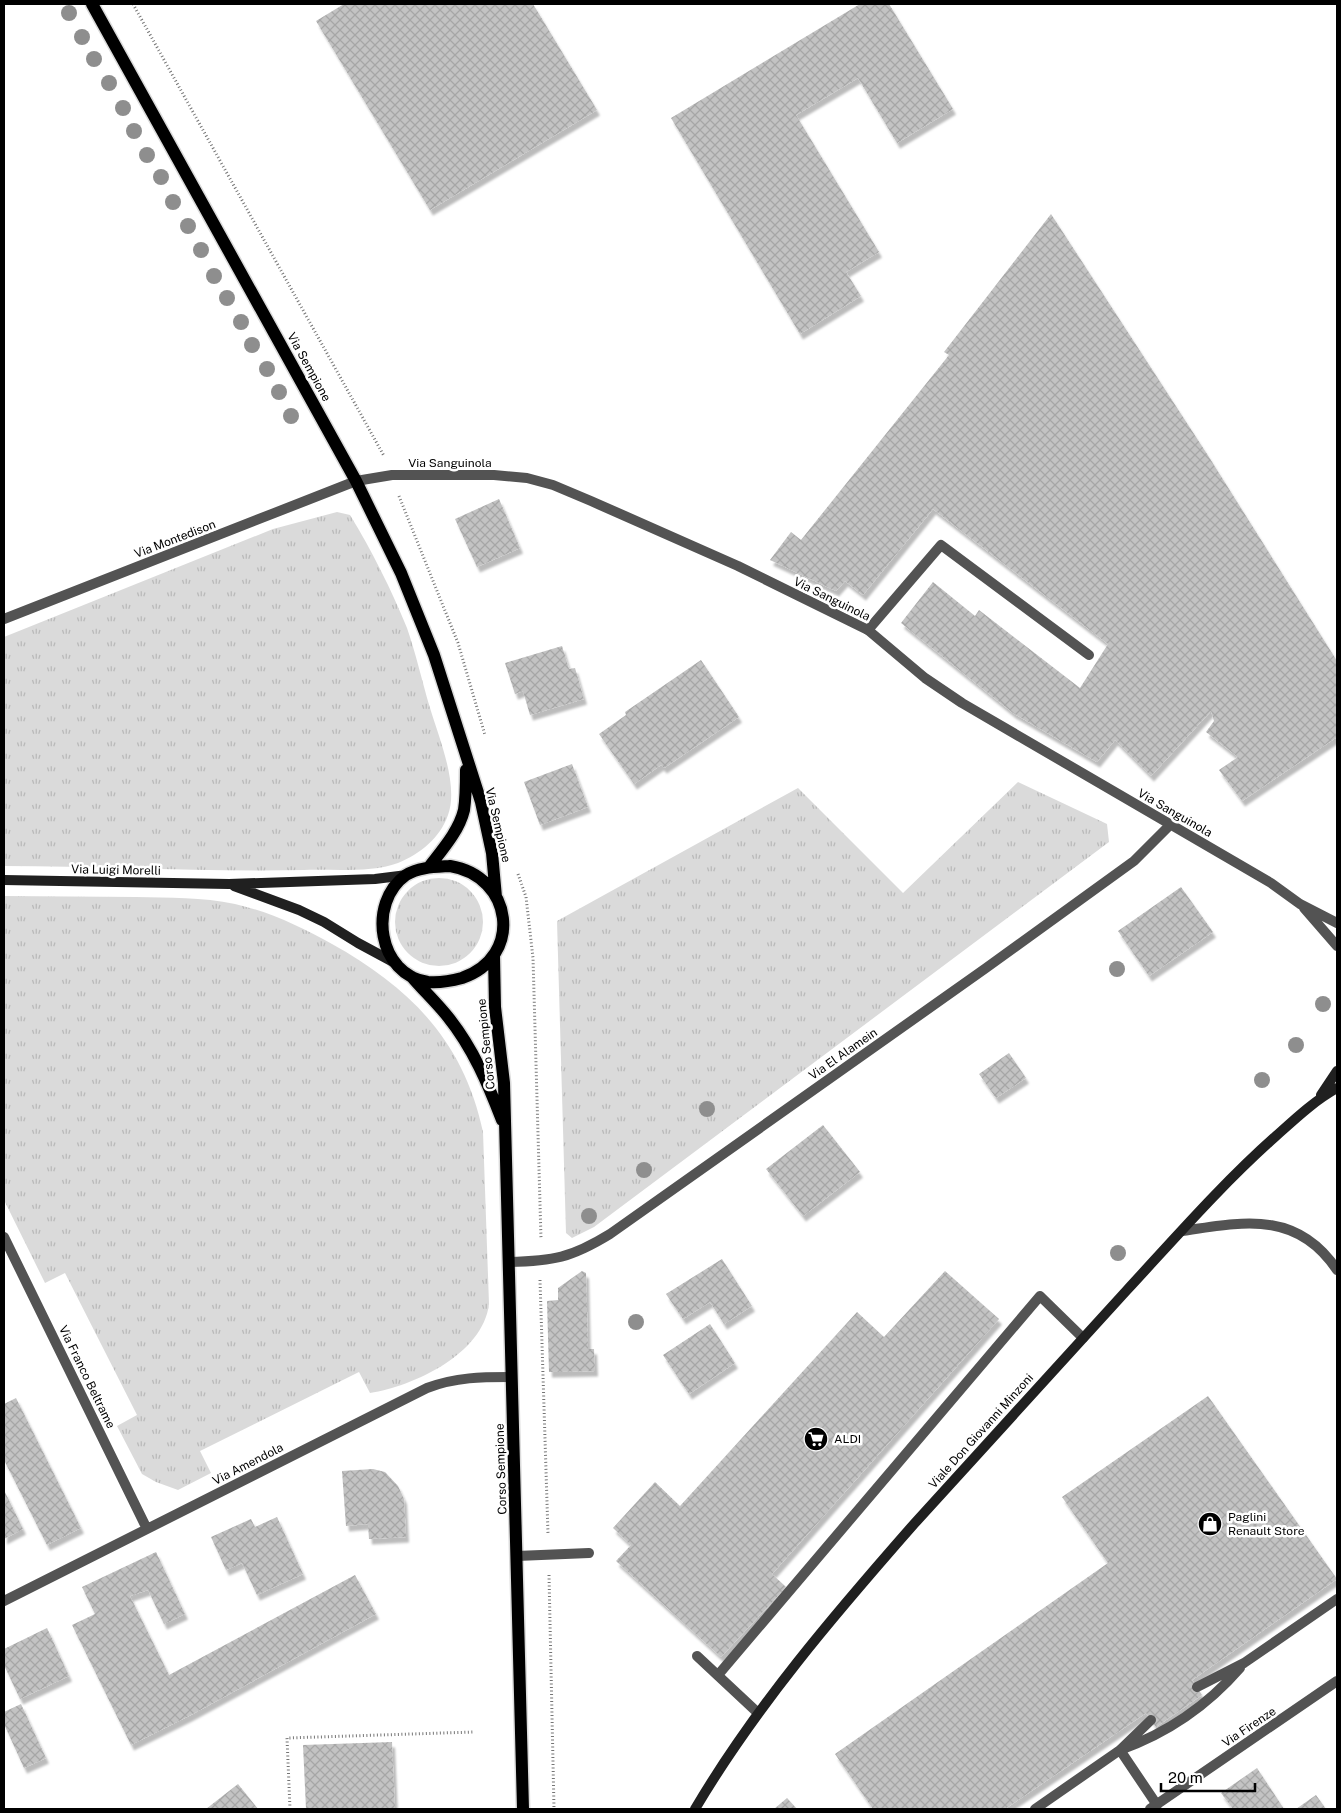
<svg xmlns="http://www.w3.org/2000/svg" width="1341" height="1813" font-family="'Public Sans',sans-serif">
<style>
.grass{fill:url(#grass-tufts)}
.building{fill:url(#building-cross-hatch);filter:url(#shadow)}
.lines{fill:none;stroke-linecap:round;stroke-linejoin:round}
.primary-casing{stroke:#dbdbdb;stroke-width:15}
.path{stroke:#757575;stroke-width:3;stroke-dasharray:1 2.5;stroke-linecap:butt}
.lane{stroke:#535353;stroke-width:10}
.street{stroke:#535353;stroke-width:10}
.secondary{stroke:#202020;stroke-width:10}
.primary{stroke:#000;stroke-width:12}
.tree{fill:#8e8e8e}
.labels{text-anchor:middle;stroke-width:5;stroke-linejoin:round;paint-order:stroke}
.street-label{font-size:12px;fill:#000;stroke:#fff}
.poi-label{font-size:12px;fill:#000;stroke:#fff;text-anchor:start}
</style>
<defs>
<pattern id="grass-tufts" width="24" height="20" patternUnits="userSpaceOnUse" patternTransform="scale(1.25)"><rect width="24" height="20" fill="#dadada"/><path d="M3 7l-1-3M5 7V3M7 7l1-3M15 17l-1-3M17 17v-4M19 17l1-3" fill="none" stroke="#b9b9b9"/></pattern>
<pattern id="building-cross-hatch" width="8" height="8" patternUnits="userSpaceOnUse" patternTransform="scale(1.25)"><rect width="8" height="8" fill="#c3c3c3"/><path d="M0 0l8 8M0 8l8-8" fill="none" stroke="#a6a6a6"/></pattern>
<filter id="shadow"><feDropShadow dx="3" dy="5.5" stdDeviation="1" flood-color="#0004"/></filter>
</defs>
<rect width="100%" height="100%" fill="#fff"/>
<path class="grass" d="M337 512 350 515C372 551 391 589 407 628 416 654 422 681 430 708 439 738 459 785 448 815 440 838 420 854 398 863 371 873 333 869 304 870 204 872 104 866 4 866V637L273 529Z
M1018 782 1107 824 1109 842 594 1227 572 1238 566 1233 557 921 798 788 903 893Z
M395 922a44 44 0 1 1 88 0a44 44 0 1 1-88 0Z
M4 896C48 896 92 897 136 897 169 898 202 897 235 904 270 912 301 927 332 944 411 988 464 1042 483 1132L489 1304C483 1354 414 1386 370 1393L359 1372 200 1451 211 1473 178 1490 156 1482 142 1474 117 1426 137 1415 65 1273 45 1283 4 1200Z"/>
<path class="building" d="M344 4H533L597 110 430 210 316 21Z
M860 4H889L953 109 897 143 858 78 796 115 879 252 846 272 861 296 800 334 671 118Z
M1051 214 1207 454 1337 661V737L1242 801 1219 770 1238 757 1206 732 1214 721 1211 711 1151 776 1115 740 1097 762 1013 713 901 623 933 582 975 616 979 610 1080 688 1108 644 933 509 863 595 845 581 836 591 770 560 791 532 801 540 949 355 944 352Z
M499 499 520 548 477 567 455 519Z
M562 646 569 669 575 668 584 699 530 715 523 691 515 694 505 663Z
M701 660 739 717 664 768 661 765 634 784 599 734 626 715 625 712Z
M572 764 588 807 540 825 524 782Z
M1181 887 1213 932 1149 976 1118 931Z
M1009 1053 1026 1078 996 1098 979 1074Z
M823 1125 860 1172 803 1216 766 1169Z
M722 1259 752 1306 724 1324 710 1302 683 1319 666 1294Z
M582 1271 586 1273 588 1349H594L595 1371 549 1372 547 1301 558 1300V1288Z
M945 1271 999 1319 772 1574 786 1587 721 1657 616 1561 631 1545 613 1528 655 1482 680 1506 857 1312 884 1337Z
M710 1324 735 1363 689 1394 663 1355Z
M1208 1396 1337 1579 1192 1680 1202 1695 1156 1727 1146 1713 1005 1809H873L835 1754 1108 1563 1062 1497Z
M16 1398 81 1528 47 1545 4 1460V1404Z
M373 1469 385 1472 398 1486 404 1499 406 1537 369 1539 368 1524 346 1526 342 1471Z
M4 1490 23 1529 4 1539Z
M277 1517 303 1574 257 1595 242 1563 226 1570 211 1537 251 1519 255 1527Z
M156 1552 185 1614 164 1624 148 1590 130 1596 169 1675 355 1575 376 1614 189 1716 131 1745 72 1625 95 1614 82 1587Z
M47 1628 69 1676 20 1699 4 1665V1649Z
M21 1704 46 1758 24 1768 4 1724V1712Z
M392 1742 395 1809H306L303 1745Z
M1257 1768 1284 1809H1233L1221 1793Z
M238 1784 258 1809H206Z
M1316 1795 1326 1809H1296Z
M787 1798 797 1809H774Z"/>
<g class="lines">
<g class="primary-casing">
<path id="primary" d="M92 4 356 481 401 573 434 655 481 802 492 853 496 897
M450 866C513 876 524 957 462 978 451 981 440 983 428 982 378 975 367 903 406 875 419 867 435 867 450 866Z
M429 867C442 850 459 831 464 810 466 797 466 783 466 770
M494 956 495 1007 504 1083 523 1809
M412 977C424 991 437 1003 448 1017 473 1048 488 1084 502 1120"/>
</g>
<path class="path" d="M133 4 384 456
M399 496 458 643 485 735
M518 874 526 897 533 958 541 1239
M540 1280 548 1534
M549 1575 554 1809
M290 1809 287 1738 474 1732"/>
<path class="lane" d="M868 630 941 545 1089 655
M1182 1231C1243 1222 1297 1210 1337 1270
M517 1556 589 1553
M697 1656 758 1713
M718 1675 1040 1296 1083 1338
M1197 1687 1244 1663 1337 1599
M1120 1750C1168 1733 1207 1706 1240 1668
M1120 1750 1157 1805
M1035 1809 1120 1750 1151 1720"/>
<path class="street" d="M4 619 356 481 392 475H494L527 478 553 485 591 501 738 566 868 630 925 678 962 703 1271 883 1300 904 1337 923
M1304 908 1337 946
M4 1237 147 1529
M509 1262C553 1261 571 1258 610 1234L986 968 1134 861 1171 824
M4 1601 427 1388C456 1377 482 1377 512 1377
M1150 1809 1337 1681"/>
<path class="secondary" d="M4 880 229 884 375 879 407 875
M234 886 299 910 324 922 358 943 397 964
M1321 1095 1337 1071
M695 1809C756 1706 835 1614 914 1524 985 1445 1056 1367 1127 1290 1176 1237 1223 1183 1276 1136 1296 1118 1314 1101 1337 1088"/>
<use href="#primary" class="primary"/>
</g>
<g class="tree">
<circle cx="69" cy="13" r="8"/>
<circle cx="82" cy="37" r="8"/>
<circle cx="94" cy="59" r="8"/>
<circle cx="109" cy="83" r="8"/>
<circle cx="123" cy="108" r="8"/>
<circle cx="134" cy="131" r="8"/>
<circle cx="147" cy="155" r="8"/>
<circle cx="161" cy="177" r="8"/>
<circle cx="173" cy="202" r="8"/>
<circle cx="188" cy="226" r="8"/>
<circle cx="201" cy="250" r="8"/>
<circle cx="214" cy="276" r="8"/>
<circle cx="227" cy="298" r="8"/>
<circle cx="241" cy="322" r="8"/>
<circle cx="252" cy="345" r="8"/>
<circle cx="267" cy="369" r="8"/>
<circle cx="279" cy="392" r="8"/>
<circle cx="291" cy="416" r="8"/>
<circle cx="1117" cy="969" r="8"/>
<circle cx="1323" cy="1004" r="8"/>
<circle cx="1296" cy="1045" r="8"/>
<circle cx="1262" cy="1080" r="8"/>
<circle cx="707" cy="1109" r="8"/>
<circle cx="644" cy="1170" r="8"/>
<circle cx="589" cy="1216" r="8"/>
<circle cx="1118" cy="1253" r="8"/>
<circle cx="636" cy="1322" r="8"/>
</g>
<defs>
<g id="supermarket-disc" transform="scale(1.25)"><circle r="9.5" fill="#000" stroke="#fff"/><path d="M-6-5.5h2.5l.6 2H6L4.5 2H-2.5L-4.4-4H-6ZM-1.5 3.2a1.3 1.3 0 1 0 .1 0ZM3 3.2a1.3 1.3 0 1 0 .1 0Z" fill="#fff"/></g>
<g id="shop-disc" transform="scale(1.25)"><circle r="9.5" fill="#000" stroke="#fff"/><path d="M-5-2.5h2.3a2.7 3.5 0 0 1 5.4 0H5L5.5 6h-11ZM-1.5-2.5h3a1.5 2.3 0 0 0-3 0Z" fill="#fff"/></g>
</defs>
<g fill-rule="evenodd">
<use href="#supermarket-disc" x="816" y="1439"/>
<use href="#shop-disc" x="1210" y="1524"/>
</g>
<g class="labels">
<g class="street-label">
<text transform="translate(309 367) rotate(61)" y="4">Via Sempione</text>
<text x="450" y="467">Via Sanguinola</text>
<text transform="translate(175 539) rotate(-21)" y="4">Via Montedison</text>
<text transform="translate(832 599) rotate(26)" y="4">Via Sanguinola</text>
<text transform="translate(1175 813) rotate(30)" y="4">Via Sanguinola</text>
<text transform="translate(498 825) rotate(77)" y="4">Via Sempione</text>
<text transform="translate(116 870) rotate(1)" y="4">Via Luigi Morelli</text>
<text transform="translate(486 1044) rotate(-96)" y="4">Corso Sempione</text>
<text transform="translate(843 1054) rotate(-35)" y="4">Via El Alamein</text>
<text transform="translate(87 1377) rotate(64)" y="4">Via Franco Beltrame</text>
<text transform="translate(981 1431) rotate(-48)" y="4">Viale Don Giovanni Minzoni</text>
<text transform="translate(248 1464) rotate(-27)" y="4">Via Amendola</text>
<text transform="translate(501 1469) rotate(-92)" y="4">Corso Sempione</text>
<text transform="translate(1249 1727) rotate(-34)" y="4">Via Firenze</text>
</g>
<g class="poi-label">
<text x="834" y="1443">ALDI</text>
<text x="1228" y="1521">Paglini<tspan x="1228" dy="14">Renault Store</tspan></text>
</g>
</g>
<rect width="1341" height="1813" fill="none" stroke="#000000" stroke-width="10"/>
<path d="M1161 1783v8h94v-8" fill="none" stroke="#000000" stroke-width="2.5"/>
<text x="1168" y="1783" font-size="15" fill="#000000" stroke="#ffffff" stroke-width="4" paint-order="stroke">20 m</text>
</svg>
